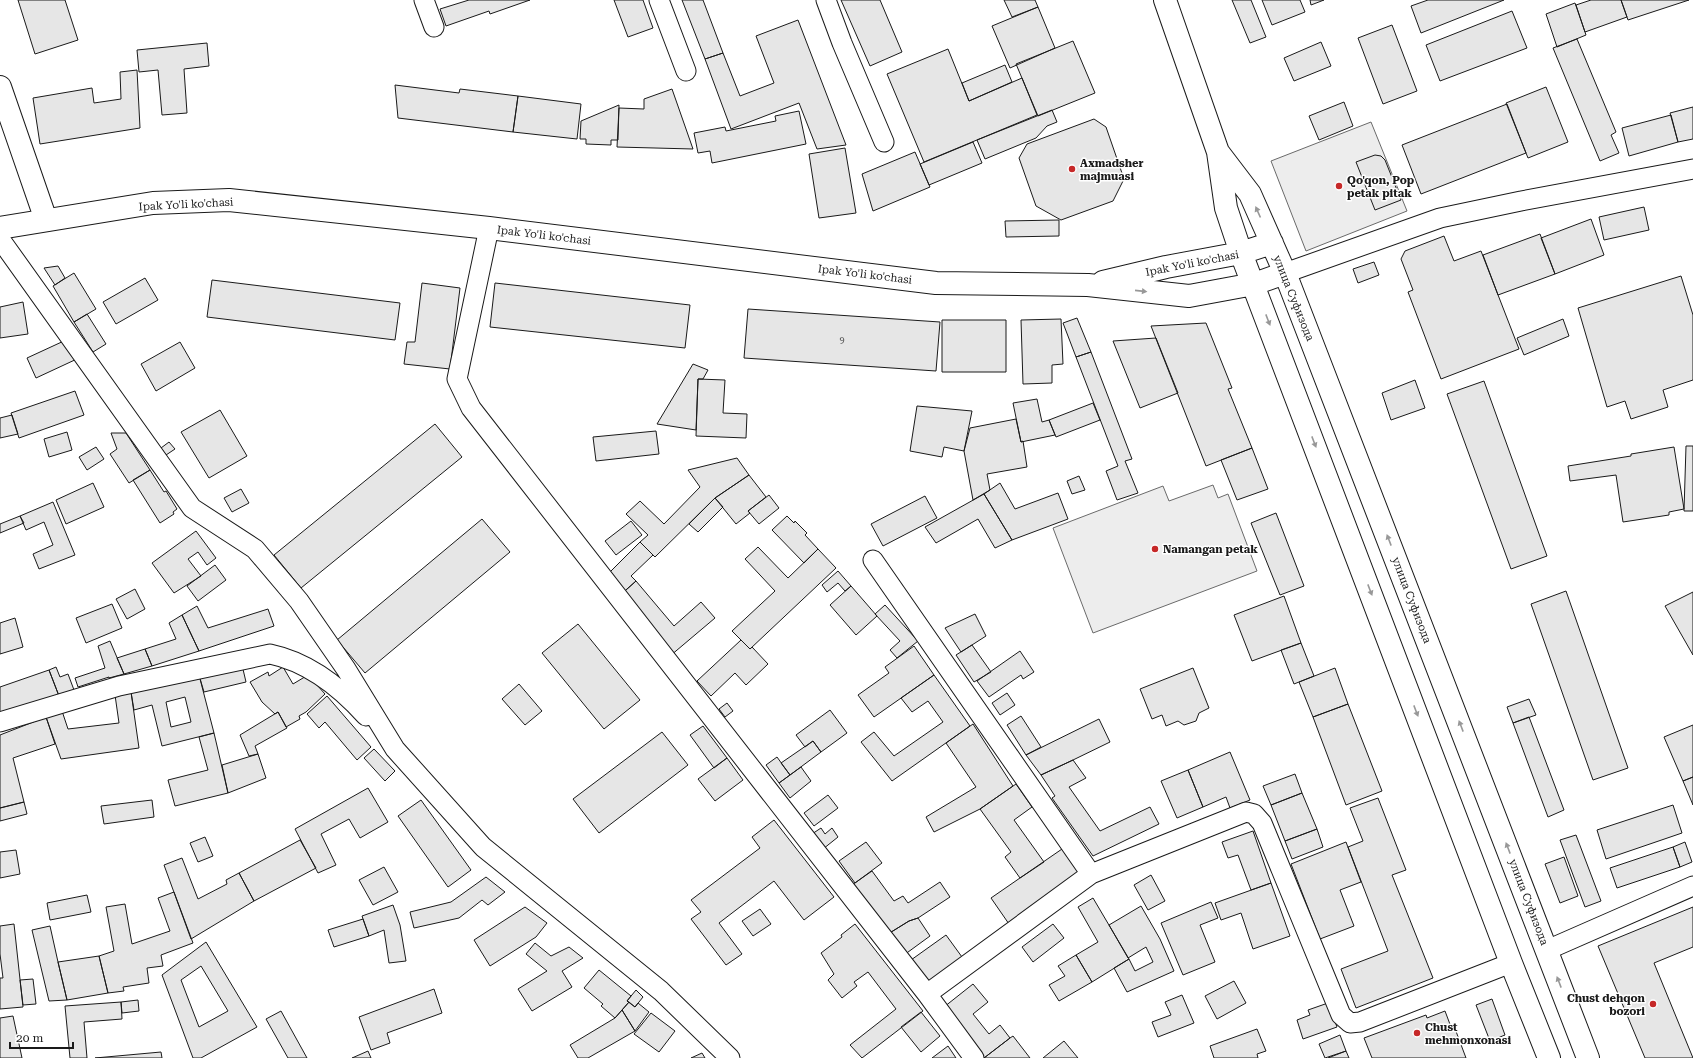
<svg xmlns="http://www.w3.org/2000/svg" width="1693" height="1058" font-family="'Roboto Serif',serif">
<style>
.parking{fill:#ededed;stroke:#6a6a6a}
.building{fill:#e6e6e6;stroke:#1a1a1a;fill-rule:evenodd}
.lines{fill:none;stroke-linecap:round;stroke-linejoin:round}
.minor-casing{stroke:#1a1a1a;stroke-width:21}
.tertiary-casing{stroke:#1a1a1a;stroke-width:24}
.secondary-casing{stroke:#1a1a1a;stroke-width:24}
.minor{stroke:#fff;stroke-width:19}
.tertiary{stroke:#fff;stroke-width:22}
.secondary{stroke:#fff;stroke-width:22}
.oneway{fill:#989898}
.poi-dot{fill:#c62828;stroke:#fff;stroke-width:1.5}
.labels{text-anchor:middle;stroke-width:3;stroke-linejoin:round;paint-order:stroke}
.number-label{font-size:9px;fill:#4d4d4d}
.poi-label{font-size:11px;font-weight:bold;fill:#1a1a1a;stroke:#fff;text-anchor:start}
.street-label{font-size:11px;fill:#1a1a1a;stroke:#fff}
</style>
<rect width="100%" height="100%" fill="#fff"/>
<path class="parking" d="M1371 122 1407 211 1306 251 1271 161Z
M1213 485 1218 498 1228 494 1257 571 1093 633 1053 528 1163 486 1169 501Z"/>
<path class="building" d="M18 0H65L78 40 35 54Z
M469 0H530L490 14 489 11 446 26 440 9Z
M614 0H643L653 28 628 37Z
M682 0H703L723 53 705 59Z
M841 0H880L902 52 870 66Z
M1004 0H1035L1038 7 1012 17Z
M1232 0H1251L1266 37 1250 43Z
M1262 0H1300L1305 12 1272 25Z
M1310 0H1324L1311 5Z
M1428 0H1504L1421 33 1411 6Z
M1591 0H1621L1627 17 1585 32 1576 5Z
M1621 0H1689L1628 20Z
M1575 3 1586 35 1557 47 1546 14Z
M1038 7 1055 48 1010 68 992 26Z
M1512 11 1527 48 1440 81 1426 45Z
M798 20 846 145 817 149 799 103 731 129 705 59 723 53 740 96 774 83 756 36Z
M1392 25 1417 91 1383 104 1358 38Z
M1577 39 1616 132 1611 135 1619 153 1600 161 1553 48Z
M1073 41 1095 93 1038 116 1016 64Z
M1321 42 1331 66 1294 81 1284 58Z
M207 43 209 66 184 69 187 113 162 115 158 70 139 72 137 50Z
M948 49 969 101 1022 78 1037 115 924 162 887 74Z
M1005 65 1012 82 969 101 962 83Z
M137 70 140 128 40 144 33 98 92 88 94 103 121 99 120 72Z
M395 85 459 93 460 89 518 96 513 132 398 118Z
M1546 87 1568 142 1528 158 1506 103Z
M672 89 693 149 617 147 619 108 644 109V99Z
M518 96 581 104 577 139 513 132Z
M1344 102 1353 126 1319 140 1309 116Z
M1507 104 1526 153 1421 194 1402 145Z
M619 105 618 140H611V145L586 144V139H580L581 121Z
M1693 107V139L1678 142 1670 113Z
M1052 110 1057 122 1047 126 1036 138 985 159 977 140Z
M799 111 806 144 712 163 710 151 698 153 694 133 725 127 726 131 776 121 775 116Z
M1671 115 1678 142 1629 156 1622 128Z
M1094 119 1106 127 1124 179 1113 201 1061 220 1036 206 1019 158 1027 144Z
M973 142 982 163 929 185 920 164Z
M845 148 856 213 819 218 809 154Z
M915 152 930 187 873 211 862 174Z
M1375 155 1381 156 1385 160 1401 200 1375 210 1356 162Z
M1644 207 1649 230 1604 240 1599 217Z
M1591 219 1604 255 1555 274 1541 238Z
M1059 220V236L1006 237 1005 221Z
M1540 234 1555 274 1498 295 1483 255Z
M1444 236 1454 261 1481 251 1519 349 1441 379 1408 292 1413 290 1401 259 1405 251Z
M1374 262 1379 275 1358 283 1353 269Z
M58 266 65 278 55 285 44 268Z
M74 273 96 309 74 322 53 286Z
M1681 276 1693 315V380L1663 390 1668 407 1631 419 1625 401 1607 407 1578 308Z
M145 278 158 300 116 324 103 302Z
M212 280 400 303 395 340 207 317Z
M422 283 460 288 450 369 404 364 407 342H415Z
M495 283 690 305 685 348 490 327Z
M23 302 28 334 0 338V307Z
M748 309 940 322 936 371 744 358Z
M87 314 106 344 93 352 74 322Z
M1077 318 1091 352 1076 357 1063 323Z
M1061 319 1063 364 1052 365V383L1023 384 1021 320Z
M1563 319 1569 336 1524 355 1517 338Z
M942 320H1006V372H942Z
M1206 323 1232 388 1228 389 1252 448 1206 466 1151 326Z
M1156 338 1178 393 1140 408 1113 341Z
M66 340 79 358 36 378 27 358Z
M180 342 195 368 156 391 141 364Z
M1091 352 1132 459 1125 461 1138 493 1117 500 1106 471 1118 466 1076 357Z
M693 364 708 370 703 379H698L696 430 657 424Z
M698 379 725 380 723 413 747 414 746 438 696 436Z
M1415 380 1425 408 1391 420 1382 393Z
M1484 381 1547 556 1511 569 1447 394Z
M75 391 84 415 19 438 11 413Z
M1037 399 1042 422 1049 420 1055 435 1021 442 1013 403Z
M1093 403 1100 420 1056 437 1049 420Z
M917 406 972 411 964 451 944 447 942 457 910 451Z
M220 410 247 456 209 478 181 432Z
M12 415 18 434 0 438V418Z
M1016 419 1021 442 1023 441 1027 467 987 474 990 490 973 500 964 451 970 428Z
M435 424 462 457 301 588 274 555Z
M656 431 659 454 596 461 593 437Z
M67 432 72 450 49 457 44 439Z
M111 433H126L150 470 129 483 110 454 117 449Z
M169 442 175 449 166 455 161 448Z
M1686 446H1693V511H1684Z
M96 447 104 459 87 470 79 457Z
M1674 447 1684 509 1669 512V515L1623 522 1616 475 1570 481 1568 466 1631 456V454Z
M1252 448 1268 489 1237 500 1221 460Z
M737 458 749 475 715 498 655 557 640 542 648 535 626 514 640 501 664 524 700 487 688 470Z
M150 470 164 492 166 491 177 509 173 512 174 514 160 523 133 480Z
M749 475 766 497 748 511 750 513 736 524 715 498Z
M1079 476 1085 490 1072 494 1067 481Z
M93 483 104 507 66 524 56 500Z
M1000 483 1015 509 1058 493 1068 519 1012 540 984 494Z
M241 489 249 503 232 512 224 498Z
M984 494 1012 540 995 548 978 519 936 543 925 527Z
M769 495 779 508 759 524 748 511Z
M925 496 937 518 883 546 871 524Z
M715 498 723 507 698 532 689 524Z
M53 502 75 555 39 569 33 554 53 545 44 522 26 530 20 516Z
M1276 513 1304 586 1280 595 1251 523Z
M20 516 24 523 0 533V524Z
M787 516 794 523 795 521 807 533 805 535 818 549 804 563 772 530Z
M482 519 510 552 365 673 337 640Z
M631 521 642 535 616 555 605 541Z
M196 531 216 558 207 565 198 552 188 559 201 576 174 593 152 563Z
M640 542 653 555 631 576 636 581 625 591 609 573Z
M758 547 788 578 818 549 836 568 750 649 732 631 775 591 745 559Z
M215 565 226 580 198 601 187 586Z
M838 571 851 586 845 591 838 583 827 592 822 585Z
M636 581 674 626 701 602 715 618 670 656 619 596Z
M851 586 877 616 856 635 830 605Z
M135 589 145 609 127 619 116 599Z
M1566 591 1628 768 1593 780 1531 604Z
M1693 592V655L1665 606Z
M1284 596 1301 643 1252 661 1234 615Z
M112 604 122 628 86 643 76 618Z
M885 605 918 641 897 658 890 650 900 641 875 614Z
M197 606 208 628 268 609 274 626 199 651 182 615Z
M975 614 986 636 961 652 945 628Z
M182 615 199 651 152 666 145 649 176 639 169 623Z
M15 618 23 647 0 654V623Z
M578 624 640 700 604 729 542 653Z
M741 640 750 649 752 647 768 664 746 685 735 673 711 696 697 681Z
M110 641 124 674 109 678V677L78 687 75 678 105 668 98 646Z
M1301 643 1314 676 1294 684 1281 650Z
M972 645 991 672 974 682 956 655Z
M914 646 934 675 874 717 858 695 889 673 885 667Z
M145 649 152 666 124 674 117 658Z
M1020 651 1034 672 1023 679 1021 675 989 697 977 681Z
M242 665 246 682 204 692 199 675Z
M56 667 60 677 68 674 74 690 59 696 49 670Z
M283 667 293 684 308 675 325 694 306 712 299 716 300 719 286 727 278 712 275 714 262 702 250 682 268 672 269 676Z
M1193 668 1209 708 1199 713 1196 721 1184 725 1178 721 1166 726 1162 715 1152 719 1140 689Z
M1335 668 1348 704 1313 717 1299 682Z
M49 670 59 696 0 717V687Z
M199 675 214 733 162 746 152 705 134 710 131 692ZM185 697 191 722 171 727 166 702Z
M934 675 970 726 892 781 861 742 874 732 894 756 943 722 928 701 912 712 901 698Z
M519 684 542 711 525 725 502 699Z
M131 692 139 748 61 759 46 717 62 711 68 729 119 723 115 695Z
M1007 693 1015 705 1000 715 992 703Z
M327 696 371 747 357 760 325 722 319 728 307 714Z
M1529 699 1536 715 1513 723 1507 707Z
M727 703 733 711 725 717 719 709Z
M1348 704 1382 791 1346 805 1313 717Z
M830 710 847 733 821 752 813 741 805 747 796 735Z
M278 712 287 728 255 746 258 754 249 756 240 735Z
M1021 716 1041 747 1026 755 1007 725Z
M46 717 55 744 13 758 24 802 0 808V735Z
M1529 717 1564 810 1548 817 1513 723Z
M1099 719 1110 742 1073 760 1041 775 1026 755Z
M973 724 1013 786 980 809 934 832 926 817 976 787 946 743Z
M1693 725V777L1683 781 1664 737Z
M703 726 727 758 714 768 690 735Z
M662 732 688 765 599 833 573 799Z
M214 733 228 793 175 806 168 780 208 770 199 737Z
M813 741 821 752 790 775 781 763Z
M374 749 395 771 385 781 364 758Z
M1230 752 1250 800 1230 808 1226 797 1203 807 1188 770Z
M258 754 266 778 228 793 222 765Z
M777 757 790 775 779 783 766 765Z
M727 758 743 780 715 801 698 779Z
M1073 760 1086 778 1069 787 1100 831 1150 807 1159 824 1093 856 1052 798 1055 796 1041 775Z
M801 767 811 781 790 798 779 783Z
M1188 770 1203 807 1177 818 1161 781Z
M1295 774 1302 793 1271 805 1263 786Z
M1693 777V805L1683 781Z
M1016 784 1032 807 1014 820 1044 862 1020 878 1005 857 1011 852 980 809Z
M368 788 388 822 360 838 349 819 321 834 336 865 318 873 295 829Z
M1302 793 1317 829 1285 841 1271 805Z
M828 795 838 808 814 826 804 813Z
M1378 798 1406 870 1392 875 1433 978 1356 1008 1341 969 1388 951 1348 847 1363 841 1350 808Z
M152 800 154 817 104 824 101 806Z
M421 800 471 870 448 887 398 816Z
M24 802 27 814 0 821V808Z
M1673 805 1682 833 1606 859 1597 830Z
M774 820 834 897 804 920 774 881 719 923 742 954 726 965 691 919 701 912 691 900 760 848 752 837Z
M821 828 825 834 832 828 838 837 823 849 812 834Z
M1317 829 1323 847 1292 859 1285 841Z
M1253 831 1271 883 1251 890 1238 855 1228 858 1222 842Z
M1576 835 1601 901 1585 907 1560 840Z
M205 837 213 856 198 862 190 843Z
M300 840 316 868 254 901 239 873Z
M866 842 882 863 855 883 839 861Z
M1346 842 1361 882 1340 890 1354 926 1320 939 1291 864Z
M1685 842 1692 862 1680 867 1673 847Z
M1673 847 1680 867 1617 888 1610 868Z
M1062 849 1080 874 1009 924 991 898Z
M16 850 20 874 0 878V852Z
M1564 857 1578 896 1560 903 1545 864Z
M182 858 198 899 227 884 226 880 239 873 254 901 191 939 164 865Z
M384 867 398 892 373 905 359 880Z
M872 871 894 901 903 896 908 903 940 882 950 897 918 918 909 921 888 934 852 885Z
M1151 875 1165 901 1148 910 1134 885Z
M486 877 505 892 488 905 482 900 459 918 414 928 410 912 451 902Z
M1271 883 1290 936 1253 949 1241 913 1221 920 1215 903Z
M174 892 193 943 161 955 163 966 147 968 149 983 123 987 124 991 108 993 99 956 114 951 106 907 125 904 132 944 170 931 158 898Z
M87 895 91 912 50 920 47 903Z
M1093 898 1129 959 1092 982 1076 955 1098 942 1078 907Z
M1211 902 1218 918 1200 925 1215 962 1183 975 1161 923Z
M393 905 400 925 406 961 389 963 384 930 369 936 362 916Z
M1141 906 1160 939 1174 971 1127 992 1114 968 1129 959 1135 971 1153 962 1146 947 1128 958 1109 925Z
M525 907 547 923 536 937 490 966 474 940Z
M1693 907V947L1654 963 1693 1058H1645L1598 946Z
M760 909 771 924 753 936 742 921Z
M918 918 930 936 904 955 888 934 909 921Z
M363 919 369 936 334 947 328 930Z
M14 924 23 1007 0 1009V978H3L0 954V926Z
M855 924 923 1011 862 1058 850 1045 896 1009 868 972 854 982 857 986 842 998 828 980 834 974 821 953 842 937 841 935Z
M1053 924 1064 938 1033 962 1022 947Z
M50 926 58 962 67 1000 49 1001 32 930Z
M946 935 962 957 928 982 911 960Z
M206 942 257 1027 201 1058H193L162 975ZM201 966 228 1011 199 1027 181 980Z
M535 943 551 956 569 947 583 958 562 971 572 987 532 1011 518 989 547 971 526 954Z
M1076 955 1092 982 1059 1001 1049 985 1065 976 1058 966Z
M99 956 108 993 67 1000 58 962Z
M599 970 631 996 627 1001 629 1002 615 1018 601 1006 603 1004 584 988Z
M33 979 36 1004 23 1005 20 980Z
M1234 981 1246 1003 1217 1019 1205 996Z
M973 984 988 1002 973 1014 989 1034 1000 1025 1010 1038 984 1058 944 1007Z
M434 989 442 1013 387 1033 390 1043 371 1050 359 1017Z
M636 990 643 997 635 1007 627 1001Z
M1182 995 1194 1023 1158 1037 1152 1022 1171 1015 1165 1002Z
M1492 999 1505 1035 1490 1041 1476 1005Z
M138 1000 139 1011 122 1013 121 1002Z
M121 1002 122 1019 84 1022 87 1058H70L65 1006Z
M629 1002 635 1007 638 1003 649 1012 635 1031 622 1010Z
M1328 1003 1337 1027 1303 1039 1297 1020 1310 1015 1308 1010Z
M622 1010 635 1031 588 1058H578L570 1045 615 1018Z
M281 1011 307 1058H288L266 1019Z
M1445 1011 1451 1027 1454 1026 1466 1058H1372L1364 1038 1426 1015 1427 1018Z
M921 1012 940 1036 921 1052 901 1027Z
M651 1013 675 1031 659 1052 634 1034Z
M13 1016 22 1058H0V1018Z
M1257 1029 1266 1051 1257 1054 1258 1058H1214L1210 1046Z
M1340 1035 1346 1051 1325 1058 1319 1044Z
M1013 1036 1030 1058H984L1010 1038Z
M1064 1041 1078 1058H1043Z
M948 1046 956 1058H932Z
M368 1051 371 1058H352Z
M1346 1051 1349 1058H1328Z
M161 1052 162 1058H95Z
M702 1053 705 1058H691Z"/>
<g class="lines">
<g class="minor-casing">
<path id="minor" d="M424 0 434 27
M659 0 686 71
M826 0 842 43 884 142
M489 228 457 379 471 408 927 994 974 1058
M0 239 192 508 255 549 299 601 346 669 395 749 483 847 661 991 730 1058
M1285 273 1440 218 1521 201 1693 169
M873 560 1091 874
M0 722 119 686 270 654C308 662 340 687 366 716
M1547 950 1693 886
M927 994 1091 874 1246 812 1254 814 1262 823 1341 1015 1350 1023 1360 1022 1511 963"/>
</g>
<g class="tertiary-casing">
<path id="tertiary" d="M0 87 46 220"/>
</g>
<g class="secondary-casing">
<path id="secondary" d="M1165 0 1218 152 1226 208 1241 253 1511 963 1549 1058
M1218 152 1250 194 1285 273 1588 1058
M0 228 153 203 229 200 489 228 936 283 1088 285 1189 296 1254 284 1285 273
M1103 282 1166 267 1241 253 1272 243"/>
</g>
<use href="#minor" class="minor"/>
<use href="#tertiary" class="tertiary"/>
<use href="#secondary" class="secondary"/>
</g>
<defs><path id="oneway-solid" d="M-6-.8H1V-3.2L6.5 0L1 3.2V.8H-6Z"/></defs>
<g class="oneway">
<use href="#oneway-solid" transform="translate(1258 212) rotate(-114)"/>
<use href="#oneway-solid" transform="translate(1141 291) rotate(6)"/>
<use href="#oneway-solid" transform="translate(1268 320) rotate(69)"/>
<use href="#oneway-solid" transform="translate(1314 442) rotate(69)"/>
<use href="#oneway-solid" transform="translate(1389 540) rotate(-111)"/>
<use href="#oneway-solid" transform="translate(1370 590) rotate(69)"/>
<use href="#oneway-solid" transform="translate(1416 711) rotate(69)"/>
<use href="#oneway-solid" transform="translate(1461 726) rotate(-111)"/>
<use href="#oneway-solid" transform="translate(1508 848) rotate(-111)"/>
<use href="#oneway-solid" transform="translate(1559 982) rotate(-111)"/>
</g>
<g class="poi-dot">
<circle cx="1072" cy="169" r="4"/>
<circle cx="1339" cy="186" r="4"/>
<circle cx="1155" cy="549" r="4"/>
<circle cx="1653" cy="1004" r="4"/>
<circle cx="1417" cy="1033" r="4"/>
</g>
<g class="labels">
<g class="number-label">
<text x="842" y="343">9</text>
</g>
<g class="poi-label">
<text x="1080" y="167">Axmadsher<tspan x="1080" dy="13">majmuasi</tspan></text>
<text x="1347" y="184">Qo'qon, Pop<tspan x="1347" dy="13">petak pitak</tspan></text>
<text x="1163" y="553">Namangan petak</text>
<text x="1645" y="1002" text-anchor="end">Chust dehqon<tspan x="1645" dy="13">bozori</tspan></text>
<text x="1425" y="1031">Chust<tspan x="1425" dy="13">mehmonxonasi</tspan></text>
</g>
<g class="street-label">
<text transform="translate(186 204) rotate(-3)" y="4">Ipak Yo'li ko'chasi</text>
<text transform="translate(544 235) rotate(7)" y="4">Ipak Yo'li ko'chasi</text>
<text transform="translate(1192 263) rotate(-11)" y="4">Ipak Yo'li ko'chasi</text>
<text transform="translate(865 274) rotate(7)" y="4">Ipak Yo'li ko'chasi</text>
<text transform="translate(1294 298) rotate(68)" y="4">улица Суфизода</text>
<text transform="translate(1412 600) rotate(69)" y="4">улица Суфизода</text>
<text transform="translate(1529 902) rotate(69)" y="4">улица Суфизода</text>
</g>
</g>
<path d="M10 1042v6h63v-6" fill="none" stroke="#1a1a1a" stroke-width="2"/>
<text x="16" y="1042" font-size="12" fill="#1a1a1a" stroke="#ffffff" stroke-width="3" paint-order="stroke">20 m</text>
</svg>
